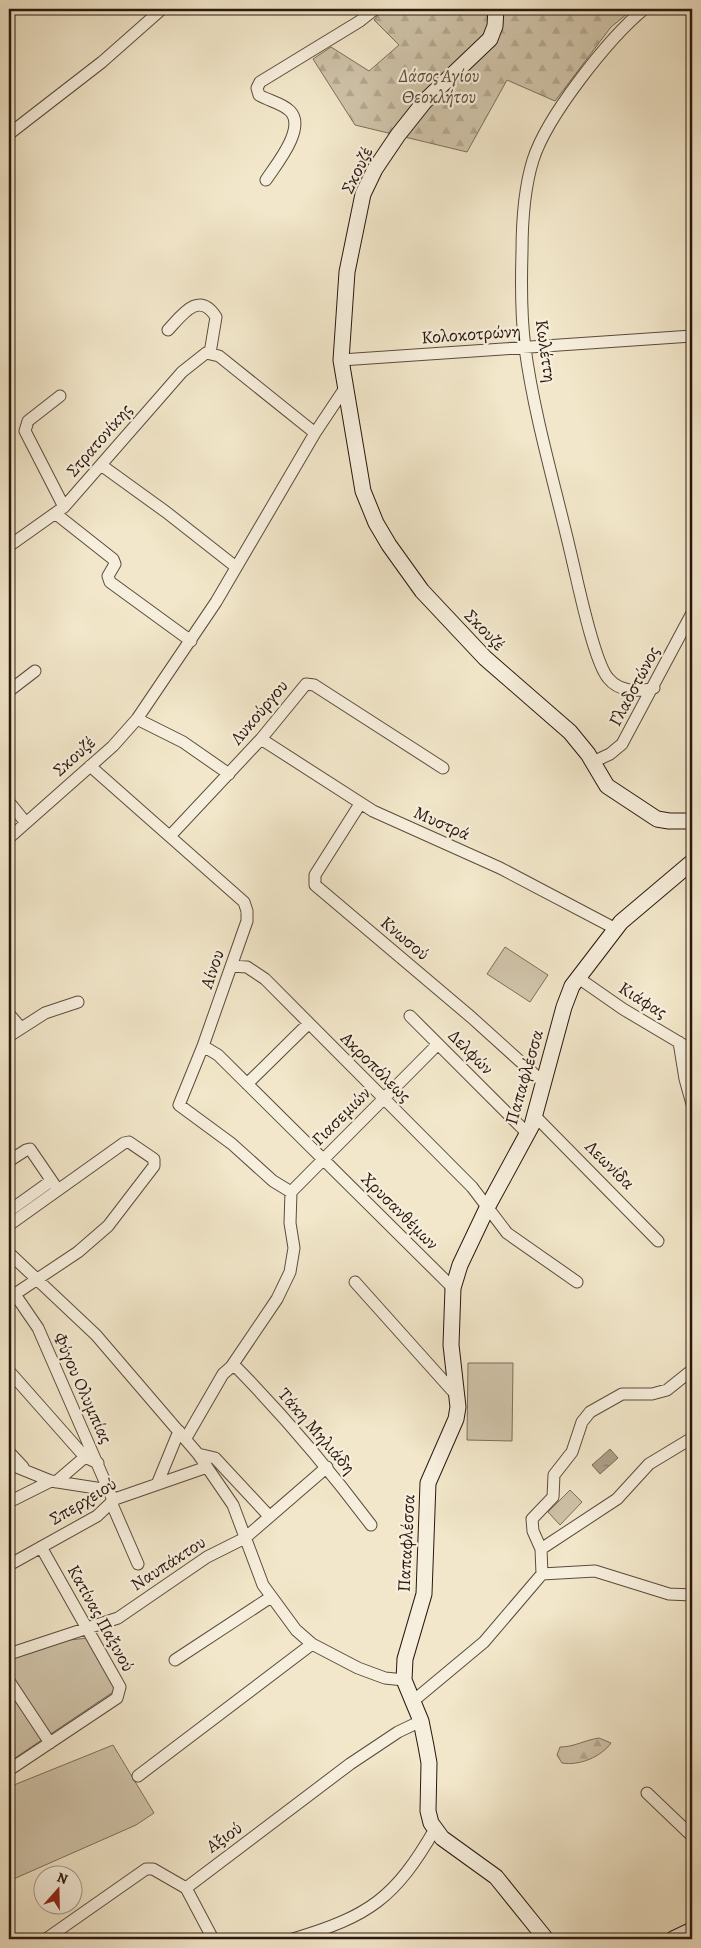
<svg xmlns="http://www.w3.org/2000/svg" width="701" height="1948" font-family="Alegreya,serif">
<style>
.grass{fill:#d0c4aa;stroke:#7d6e5c}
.forest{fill:url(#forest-firs);stroke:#7d6e5c}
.water{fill:url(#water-ripples);stroke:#796958}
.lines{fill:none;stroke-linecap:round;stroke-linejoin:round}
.street-casing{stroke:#5c4b3d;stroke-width:13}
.secondary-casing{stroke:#2a170e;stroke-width:17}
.street{stroke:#f7efdd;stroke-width:11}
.secondary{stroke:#f7efdd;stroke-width:15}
.labels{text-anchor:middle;stroke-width:4.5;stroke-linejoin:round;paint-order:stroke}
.park-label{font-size:18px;font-style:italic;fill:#5c4b3d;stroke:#f7efdd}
.street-label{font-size:18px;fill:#2a170e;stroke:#f7efdd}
</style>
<defs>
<pattern id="forest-firs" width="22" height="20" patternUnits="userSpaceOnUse" patternTransform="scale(1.25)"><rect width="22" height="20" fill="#d0c4aa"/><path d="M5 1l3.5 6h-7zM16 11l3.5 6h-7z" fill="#b3a891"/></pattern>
<pattern id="water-ripples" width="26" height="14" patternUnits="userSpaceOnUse" patternTransform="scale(1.25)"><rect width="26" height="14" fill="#aea08a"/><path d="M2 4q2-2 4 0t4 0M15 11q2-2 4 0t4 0" fill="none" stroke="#8e816f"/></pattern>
</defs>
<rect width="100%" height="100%" fill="#f2e7ca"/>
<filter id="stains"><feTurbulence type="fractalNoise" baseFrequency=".004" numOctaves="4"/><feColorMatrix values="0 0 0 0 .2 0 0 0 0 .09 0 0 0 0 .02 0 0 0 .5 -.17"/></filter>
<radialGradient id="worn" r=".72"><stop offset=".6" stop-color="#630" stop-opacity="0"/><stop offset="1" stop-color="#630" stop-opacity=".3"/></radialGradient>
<path class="grass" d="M505 947 548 975 530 1002 487 974Z
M468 1363H513L512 1441 467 1440Z
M570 1490 582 1502 560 1525 548 1512Z
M88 1638 116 1690 9 1762V1657L60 1641Z
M113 1745 154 1813 136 1825 9 1881V1787Z"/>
<path class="forest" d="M383 9H633L611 27 555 101 507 80 467 152 355 125 313 59 331 47 369 71 399 45 374 20Z
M599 1738 611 1743C601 1757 579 1766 562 1763L557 1755 560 1747C574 1747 585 1740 599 1738Z"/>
<path class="water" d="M610 1449 618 1458 600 1474 592 1465Z"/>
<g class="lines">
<g class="street-casing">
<path id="street" d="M644 9C608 39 547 116 533 160 524 189 522 222 522 252 521 284 521 317 525 348 535 421 557 492 573 563 579 588 594 661 608 678 619 692 638 692 654 688
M9 134 102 62 162 9
M266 180C275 166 307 128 290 111 282 103 269 101 259 95L257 88 260 82 360 21 375 9
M168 330C182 315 199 290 216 317L210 353
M341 360 692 336
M60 396 28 421 25 431 64 507
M101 465 166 512 236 567
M56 514 113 559 115 564 108 576 110 582 191 641
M9 546 64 507 182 372 206 353 219 356 315 433
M9 691 35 671
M137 719 183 742 229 774
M261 739 373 811 500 868 616 929
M593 762 610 754 622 744 692 613
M90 766 244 902 247 911V921L203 1046 179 1105 232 1144 273 1181 291 1192
M9 802 26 823
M360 804 315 875V885L471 1017 543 1082
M170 836 261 739 306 684 314 685 443 768
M9 838 113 746 137 719 216 602 315 433 345 388
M231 966 247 967 265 979 472 1187 507 1233 577 1282
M577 977 623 1009 692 1050
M9 1014 21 1028
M410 1016 528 1134
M9 1036 45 1013 78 1002
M679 1042 685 1079 692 1104
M203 1046 218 1055 453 1288
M247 1084 308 1024
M535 1116 658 1241
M9 1161 26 1150 30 1149 58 1190
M291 1192 438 1044
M9 1211 51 1181
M9 1225 124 1143 129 1142 154 1159V1166L108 1226 78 1252 9 1298
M9 1253 96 1335 198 1454 233 1505 263 1585 296 1630 312 1644 358 1668 385 1678 404 1680
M355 1282 458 1397
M14 1293 38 1328 113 1500
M231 1367 237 1368C285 1417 329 1469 371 1525
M9 1371 85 1457 98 1463
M186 1438 223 1374 231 1367 277 1299 290 1272 294 1248 290 1223 291 1192
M9 1452 23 1467
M198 1454 215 1458 269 1516
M9 1464 51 1481 109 1490
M56 1482 85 1457
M158 1482 179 1431
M9 1502 51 1481
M111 1502 138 1564
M541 1549 533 1531 532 1519 553 1497 554 1475 572 1452 582 1422 590 1412 622 1394H652L667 1390 692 1370
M9 1565 97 1516 115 1499 207 1467
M542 1574 595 1571 669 1594 692 1595
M9 1654 118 1618 207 1557 245 1538 327 1467
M175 1660 271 1597
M9 1681 50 1743
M412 1702 484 1642 542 1574 541 1549 617 1499 649 1464 692 1438
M9 1770 117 1698 120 1687 41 1547
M138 1776 312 1644
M647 1793 692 1836
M186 1888 350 1764 398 1732 421 1721
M186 1888 213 1939
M46 1939 146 1869H153L186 1888
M293 1939C370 1916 395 1898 435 1829"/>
</g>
<g class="secondary-casing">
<path id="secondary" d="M496 9 495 26 490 39 425 101 398 135 375 169 363 194 347 272 341 360 363 491 376 523 389 545 422 591 485 658 570 732 588 754 607 786 657 819 669 821H692
M546 1939 496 1877 442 1838 431 1823 428 1811 429 1763 426 1746 421 1721 404 1680 405 1659 424 1594 428 1483 456 1419 458 1407 451 1345 453 1288 460 1265 488 1206 532 1125 564 1007 572 986 621 922 692 862
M673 1939 692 1930"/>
</g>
<use href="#street" class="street"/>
<use href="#secondary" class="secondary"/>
</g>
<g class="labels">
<g class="park-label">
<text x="439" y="82">Δάσος Αγίου<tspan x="439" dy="21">Θεοκλήτου</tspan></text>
</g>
<g class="street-label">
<text transform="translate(357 170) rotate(-64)" y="6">Σκουζέ</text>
<text transform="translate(471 334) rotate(-4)" y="6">Κολοκοτρώνη</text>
<text transform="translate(546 351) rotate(82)" y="6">Κωλέττη</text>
<text transform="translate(99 440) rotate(-49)" y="6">Στρατονίκης</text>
<text transform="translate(485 630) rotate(46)" y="6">Σκουζέ</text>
<text transform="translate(634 686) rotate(-62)" y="6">Γλαδστώνος</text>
<text transform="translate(259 712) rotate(-50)" y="6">Λυκούργου</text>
<text transform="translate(74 756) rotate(-42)" y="6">Σκουζέ</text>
<text transform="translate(442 823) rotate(24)" y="6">Μυστρά</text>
<text transform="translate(405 938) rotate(40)" y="6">Κνωσού</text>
<text transform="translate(212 969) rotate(-71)" y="6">Αίνου</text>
<text transform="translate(643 1000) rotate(32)" y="6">Κιάφας</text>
<text transform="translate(471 1052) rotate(45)" y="6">Δελφών</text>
<text transform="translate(376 1067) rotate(45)" y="6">Ακροπόλεως</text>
<text transform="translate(524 1077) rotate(-74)" y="6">Παπαφλέσσα</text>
<text transform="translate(341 1116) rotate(-45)" y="6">Γιασεμιών</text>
<text transform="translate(610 1165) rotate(45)" y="6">Λεωνίδα</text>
<text transform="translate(400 1211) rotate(45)" y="6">Χρυσανθέμων</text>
<text transform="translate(83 1388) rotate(66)" y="6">Φύγου Ολυμπίας</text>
<text transform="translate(317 1431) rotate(49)" y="6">Τάκη Μηλιάδη</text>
<text transform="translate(83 1501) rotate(-31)" y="6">Σπερχειού</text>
<text transform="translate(406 1543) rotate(-87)" y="6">Παπαφλέσσα</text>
<text transform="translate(168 1563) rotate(-33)" y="6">Ναυπάκτου</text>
<text transform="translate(101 1618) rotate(61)" y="6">Κατίνας Παξινού</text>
<text transform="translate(224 1837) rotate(-36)" y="6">Αξιού</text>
</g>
</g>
<rect width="701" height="1948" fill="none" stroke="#f2e7ca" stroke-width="30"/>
<rect x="10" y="10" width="681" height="1928" fill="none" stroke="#2a170e" stroke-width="2.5"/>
<rect x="15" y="15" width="671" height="1918" fill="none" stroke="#2a170e"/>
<g transform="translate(58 1890) rotate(20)"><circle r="24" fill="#f7efdd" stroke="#a5998a"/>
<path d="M0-4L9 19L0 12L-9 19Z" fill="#8f2418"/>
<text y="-8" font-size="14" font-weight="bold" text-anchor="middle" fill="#2a170e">N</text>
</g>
<rect width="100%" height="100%" filter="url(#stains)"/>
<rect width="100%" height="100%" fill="url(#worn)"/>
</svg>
